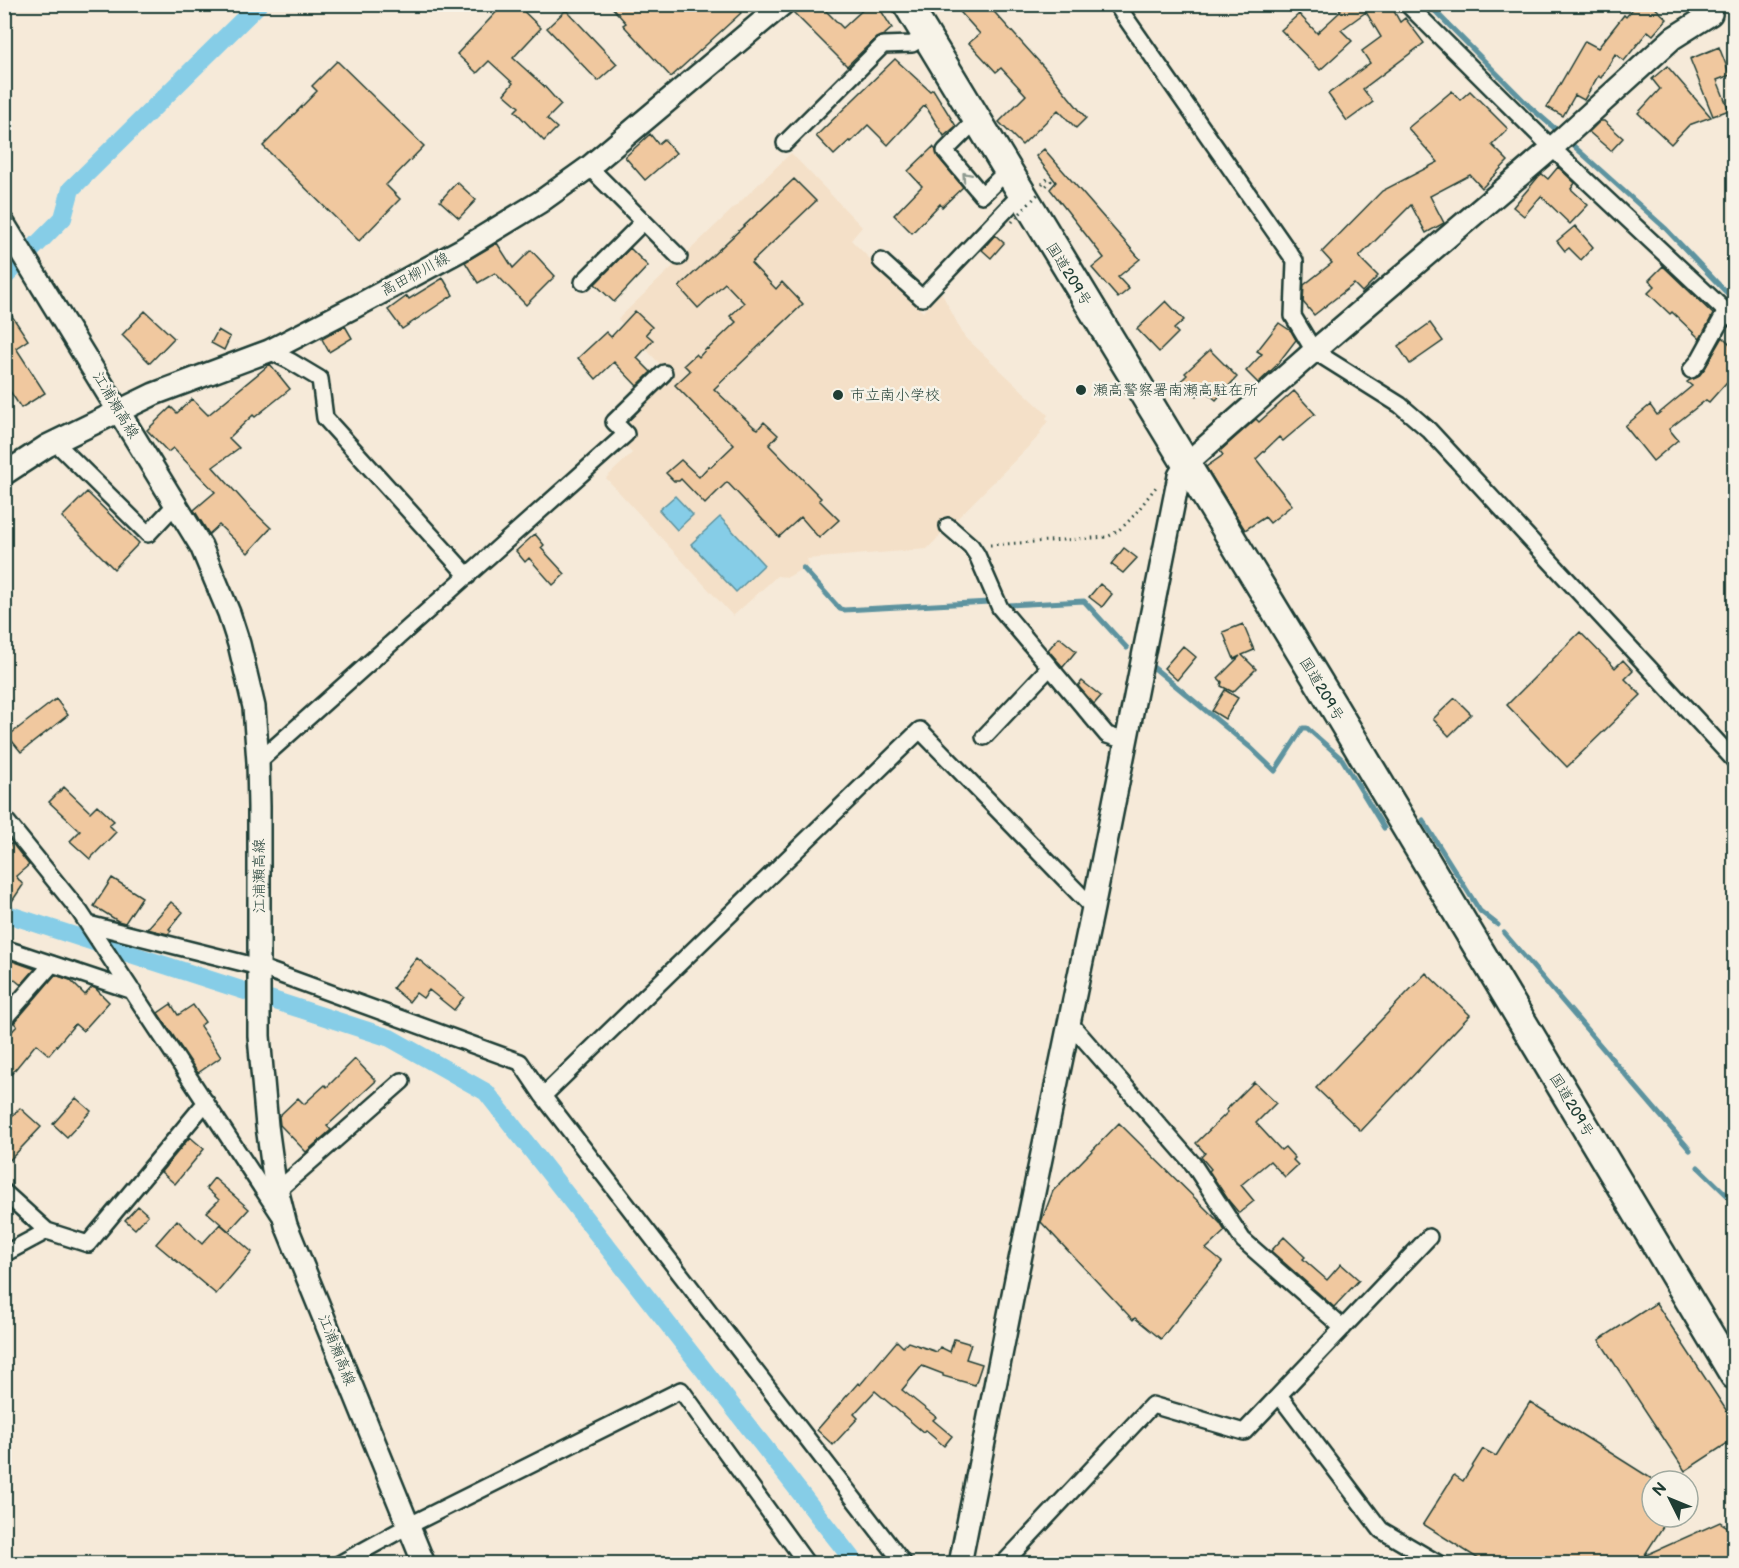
<svg xmlns="http://www.w3.org/2000/svg" width="1739" height="1568" font-family="'Balsamiq Sans','Klee One',sans-serif">
<style>
.built{fill:#f4e0c8}
.water{fill:#86cde7;stroke:#5d939f;stroke-width:1.5}
.lines{fill:none;stroke-linecap:round;stroke-linejoin:round}
.stream{stroke:#5d939f;stroke-width:5}
.canal{stroke:#86cde7;stroke-width:18}
.building{fill:#f0c89f;stroke:#1f3d34;stroke-width:1.5}
.street-casing{stroke:#1f3d34;stroke-width:20}
.secondary-casing{stroke:#1f3d34;stroke-width:26}
.highway-casing{stroke:#1f3d34;stroke-width:32}
.path{stroke:#1f3d34;stroke-width:3;stroke-dasharray:1.5 4.5;stroke-linecap:butt}
.street{stroke:#f7f3e8;stroke-width:15}
.secondary{stroke:#f7f3e8;stroke-width:21}
.highway{stroke:#f7f3e8;stroke-width:27}
.path-bridge{stroke:#1f3d34;stroke-width:3;stroke-dasharray:1.5 4.5;stroke-linecap:butt}
.oneway{stroke:#8b988e}
.poi-dot{fill:#1f3d34;stroke:#f7f3e8;stroke-width:2}
.labels{text-anchor:middle;stroke-width:5;stroke-linejoin:round;paint-order:stroke}
.street-label{font-size:15px;fill:#1f3d34;stroke:#f7f3e8}
.poi-label{font-size:15px;fill:#1f3d34;stroke:#f7f3e8;text-anchor:start}
</style>
<rect width="100%" height="100%" fill="#f6ead9"/>
<filter id="ink" filterUnits="userSpaceOnUse"><feTurbulence type="fractalNoise" baseFrequency=".0167" numOctaves="2"/><feDisplacementMap in="SourceGraphic" scale="12" xChannelSelector="R" yChannelSelector="G"/><feConvolveMatrix kernelMatrix="1 2 1 2 8 2 1 2 1" color-interpolation-filters="sRGB"/></filter>
<g filter="url(#ink)">
<path class="built" d="M791 153 862 227 851 240 923 312 941 292 964 336 1048 415 1046 418 1048 421 1040 432 1041 434 927 549 807 559 809 565 788 577 777 576 733 616 606 478 632 453 625 446 634 437 621 423 670 375 618 319Z"/>
<path class="water" d="M675 496 693 515 677 530 659 510Z
M720 517 764 565 736 592 691 544Z"/>
<g class="lines">
<path class="stream" d="M1428 4 1530 107 1560 133
M1567 140 1665 228 1725 291 1734 299
M803 568 840 609 844 610 989 602
M1008 605 1084 601 1127 648
M1153 667 1251 748 1275 771 1303 728H1307L1342 759 1384 828
M1423 820 1480 911 1498 925
M1504 933 1690 1150
M1698 1167 1734 1202"/>
<path class="canal" d="M4 278 63 218 71 189 259 4
M4 913 390 1038 486 1092 856 1564"/>
</g>
<path class="building" d="M504 4H516L541 28 513 58 544 86 561 105 547 119 557 128 544 141 515 111 519 107 504 94 513 83 489 61 477 73 457 54Z
M609 4H734L741 13 671 77 623 25 626 23Z
M801 4H819L843 28 869 4H877L892 28 884 35 876 38 847 66 793 12Z
M953 4H987L1050 74 1086 118 1076 128 1058 110 1022 145 999 122 1026 95 1001 68 996 72 969 43 980 34Z
M1336 4H1390L1400 22 1405 18 1424 43 1363 89 1373 102 1347 121 1328 94 1370 63 1362 51 1381 37 1366 12 1341 30 1352 41 1320 70 1281 30 1299 14 1317 33 1341 11Z
M1637 4H1651L1667 19 1653 35 1648 31 1624 61 1615 54 1601 78 1598 76 1584 100 1575 95 1563 116 1547 107 1585 41 1598 48 1624 15 1626 17Z
M566 10 617 64 598 81 547 28Z
M1719 47 1730 75 1717 80 1729 110 1713 116 1690 59Z
M895 59 930 91 933 89 956 126 944 136 925 105 888 145 868 125 851 142 849 141 834 155 816 136Z
M337 61 424 146 386 185 400 199 359 241 263 146 317 91 312 86Z
M1667 66 1711 117 1689 125 1671 144 1638 113 1660 89 1652 79Z
M1452 91 1460 100 1470 91 1508 129 1492 145 1508 161 1482 188 1470 175 1430 196 1444 223 1426 233 1411 205 1359 257 1378 276 1362 292 1354 284 1314 315 1303 302 1304 285 1332 263 1322 252 1382 191 1438 162 1408 128Z
M1600 121H1604L1623 138 1611 151 1589 132Z
M650 134 658 144 664 139 676 153 645 180 625 157Z
M933 147 936 150 938 157 963 187 942 207 940 204 912 233 894 215 922 186 908 171Z
M1044 149 1140 259 1118 277 1129 289 1118 298 1092 268 1104 258 1050 189 1056 182 1036 156Z
M1558 167 1575 183 1571 189 1588 205 1570 224 1541 196 1524 216 1513 207 1539 176 1542 174 1548 179Z
M794 179 816 201 751 263 776 289 782 282 803 304 714 389 754 427 758 429 764 422 778 435 769 445 821 498 819 500 839 520 819 538 801 517 779 537 727 482 705 504 681 479 679 481H674L666 473 681 460 699 477 709 466 711 467 734 445 675 385 690 371 684 365 696 354 699 357 707 348 708 349 736 322 730 316 744 303 725 283 698 308 679 287Z
M457 182 476 200 459 218 440 201Z
M1575 226 1593 247 1581 260 1569 248 1565 251 1557 241Z
M995 235 1004 243 991 258 982 250Z
M497 243 513 268 531 250 555 276 526 305 495 273 478 283 465 262Z
M630 248 648 266 614 302 595 284Z
M1663 266 1713 314 1700 339 1672 312 1670 314 1648 293 1655 286 1649 280Z
M443 278 453 295 402 329 388 310 407 296 409 299Z
M1166 301 1184 320 1174 329 1178 333 1159 352 1137 329Z
M4 304 28 340 16 348 45 393 21 408 4 382Z
M145 311 174 338 150 363 122 335Z
M635 311 652 327 646 334 653 340 637 358 651 372 637 386 614 362 596 379 578 358 606 332 611 337Z
M1279 323 1291 331 1296 340 1276 366 1258 383 1246 371 1262 354 1257 351Z
M1430 323 1443 341 1410 364 1398 346Z
M345 326 352 338 329 352 322 339Z
M218 330 230 337 224 350 211 343Z
M1723 337 1734 348V374L1709 402 1706 400 1669 429 1678 440 1653 461 1625 426 1650 405 1657 415 1692 386 1687 382 1690 380 1698 377 1705 368Z
M1210 350 1237 377 1216 400 1203 389 1197 396 1180 382 1187 375 1185 373Z
M270 364 290 389 255 417 253 415 229 438 239 448 213 467 248 506 271 528 248 553 219 525 209 534 194 510 215 492 173 448 168 452 147 430 171 407 177 413 192 399 208 415Z
M1294 391 1315 414 1283 441 1279 437 1256 459 1292 505 1270 523 1265 517 1245 530 1206 467 1223 455 1220 451 1256 419 1259 422Z
M87 492 139 543 114 569 62 517Z
M535 534 544 545 541 548 565 574 553 585 529 558 525 562 516 551Z
M1124 548 1137 558 1123 573 1111 564Z
M1100 584 1112 594 1102 607 1089 597Z
M1243 624 1254 650 1242 655 1256 669 1233 692 1221 686 1222 682 1218 678 1240 656 1234 659 1223 632Z
M1580 632 1615 668 1623 660 1633 671 1625 679 1641 695 1567 767 1507 705Z
M1059 637 1076 651 1063 667 1048 650Z
M1183 646 1196 657 1177 680 1164 668Z
M1082 681 1101 696 1094 704 1078 686Z
M1225 690 1238 698 1225 719 1212 711Z
M1455 698 1471 714 1449 736 1433 719Z
M56 699 68 715 21 752 8 736Z
M64 787 90 812 97 805 114 821 109 825 116 832 90 859 70 841 80 831 49 802Z
M12 843 29 865 16 876 23 885 4 913V850Z
M112 878 142 897 125 923 118 921 94 906Z
M171 902 183 912 169 929 171 931 168 934 147 929Z
M417 958 464 997 454 1010 429 990 423 998 416 993 409 1002 393 988Z
M7 959 35 969 21 985 4 971V964Z
M1426 973 1470 1015 1361 1131 1316 1088Z
M55 975 70 980 85 995 92 987 95 988 109 1002 83 1031 75 1024 49 1055 36 1044 4 1083V1040L17 1026 14 1023Z
M171 1004 178 1015 193 1005 205 1022 200 1026 221 1057 198 1073 158 1013Z
M355 1059 376 1081 327 1126 331 1130 306 1152 280 1125 279 1116 298 1098 304 1104 325 1085 327 1087Z
M1254 1082 1276 1103 1256 1123 1281 1150 1285 1147 1295 1158 1293 1160 1298 1165 1285 1177 1270 1161 1241 1185 1254 1201 1239 1213 1229 1201 1209 1171 1211 1169 1201 1157 1205 1153 1196 1143 1228 1112 1226 1110Z
M76 1098 91 1111 67 1137 53 1124Z
M20 1108 41 1127 4 1166V1124Z
M1119 1123 1220 1223 1225 1231 1206 1249 1222 1262 1161 1339 1135 1318 1133 1320 1041 1222 1053 1191Z
M190 1137 204 1149 175 1184 161 1172Z
M214 1178 249 1209 229 1231 207 1212 219 1200 206 1188Z
M138 1206 148 1215 135 1229 125 1220Z
M177 1220 202 1244 220 1224 252 1252 216 1294 156 1244Z
M1284 1237 1305 1257 1303 1259 1327 1280 1341 1264 1359 1280 1334 1307 1271 1251Z
M1656 1303 1734 1422V1439L1685 1471 1599 1340Z
M954 1339 971 1344 966 1359 982 1364 975 1385 943 1376V1374L922 1366 902 1390 936 1417 933 1420 952 1436 944 1446 925 1430 923 1432 875 1391 854 1414 858 1418 833 1445 817 1430 858 1383 860 1385 897 1341 903 1347 908 1342 937 1352 940 1347 950 1352Z
M1530 1402 1652 1479V1517H1669L1644 1556 1720 1522 1734 1531V1563H1485L1423 1524 1454 1475 1463 1481 1483 1449 1496 1456Z"/>
<g class="lines">
<g class="street-casing">
<path id="street" d="M1116 4 1295 261 1293 316 1314 351 1400 405 1429 430 1734 760
M1407 4 1552 148 1734 319
M976 120 945 151 982 195 1007 171
M785 143 883 45 912 44 925 36
M589 167 679 257
M881 261 922 298 1021 194
M583 282 643 222
M269 351 290 361 320 379 325 418 468 576
M1691 370 1698 362 1726 311
M55 442 148 534 176 504
M948 526 971 546 977 555 1000 608 1107 735 1126 741
M984 737 1050 667
M258 762 626 434 614 422 664 373
M4 818 80 912 279 1214
M88 924 259 967 520 1062 543 1096 904 1564
M4 948 133 991
M4 1019 52 964
M1069 1022 1193 1164 1243 1240 1343 1328
M543 1096 920 730 1093 908
M277 1191 402 1081
M4 1192 47 1231 88 1244 206 1102
M4 1254 47 1231
M1279 1395 1381 1530 1439 1564
M339 1564 408 1526 681 1390 807 1564
M1003 1564 1152 1405 1244 1432 1429 1237"/>
</g>
<g class="secondary-casing">
<path id="secondary" d="M4 224 201 546 229 613 239 644 254 707 258 762 259 807V1036L267 1126 274 1177 286 1225 424 1564
M4 474 47 446 154 394 269 351 366 301 461 250 540 202 589 167 783 4
M960 1564 1016 1279 1093 908 1179 476 1186 464 1314 351 1552 148 1673 38 1711 14"/>
</g>
<g class="highway-casing">
<path id="highway" d="M907 4 1335 709 1734 1375"/>
</g>
<path class="path" d="M1042 184 1048 178 1051 181 1043 189
M990 545 1107 537C1128 528 1142 504 1156 487"/>
<use href="#street" class="street"/>
<use href="#secondary" class="secondary"/>
<use href="#highway" class="highway"/>
<path class="path-bridge" d="M1012 222 1040 192"/>
</g>
<defs><path id="oneway-chevron" d="M-2-3.5L2.5 0L-2 3.5" fill="none" stroke-width="1.6" stroke-linecap="round" stroke-linejoin="round" transform="scale(1.5)"/></defs>
<use class="oneway" href="#oneway-chevron" transform="translate(966 176) rotate(-131)"/>
</g>
<g class="poi-dot">
<circle cx="1081" cy="390" r="6"/>
<circle cx="838" cy="395" r="6"/>
</g>
<g class="labels">
<g class="street-label">
<text transform="translate(415 274) rotate(-28)" y="5">高田柳川線</text>
<text transform="translate(1069 274) rotate(58)" y="5">国道209号</text>
<text transform="translate(116 405) rotate(59)" y="5">江浦瀬高線</text>
<text transform="translate(1322 689) rotate(59)" y="5">国道209号</text>
<text transform="translate(259 876) rotate(-90)" y="5">江浦瀬高線</text>
<text transform="translate(1572 1105) rotate(59)" y="5">国道209号</text>
<text transform="translate(337 1350) rotate(68)" y="5">江浦瀬高線</text>
</g>
<g class="poi-label">
<text x="1093" y="395">瀬高警察署南瀬高駐在所</text>
<text x="850" y="400">市立南小学校</text>
</g>
</g>
<rect width="1739" height="1568" fill="none" stroke="#f7f3e8" stroke-width="24"/>
<rect x="12" y="12" width="1715" height="1544" fill="none" stroke="#1f3d34" stroke-width="2" filter="url(#ink)"/>
<g transform="translate(1670 1499) rotate(313)"><circle r="28" fill="#f7f3e8" stroke="#a1aaa0" stroke-width="1.5"/>
<path d="M0-4.5L10 22L0 15L-10 22Z" fill="#1f3d34"/>
<text y="-9" font-size="16" font-weight="bold" text-anchor="middle" fill="#1f3d34">N</text>
</g>
</svg>
